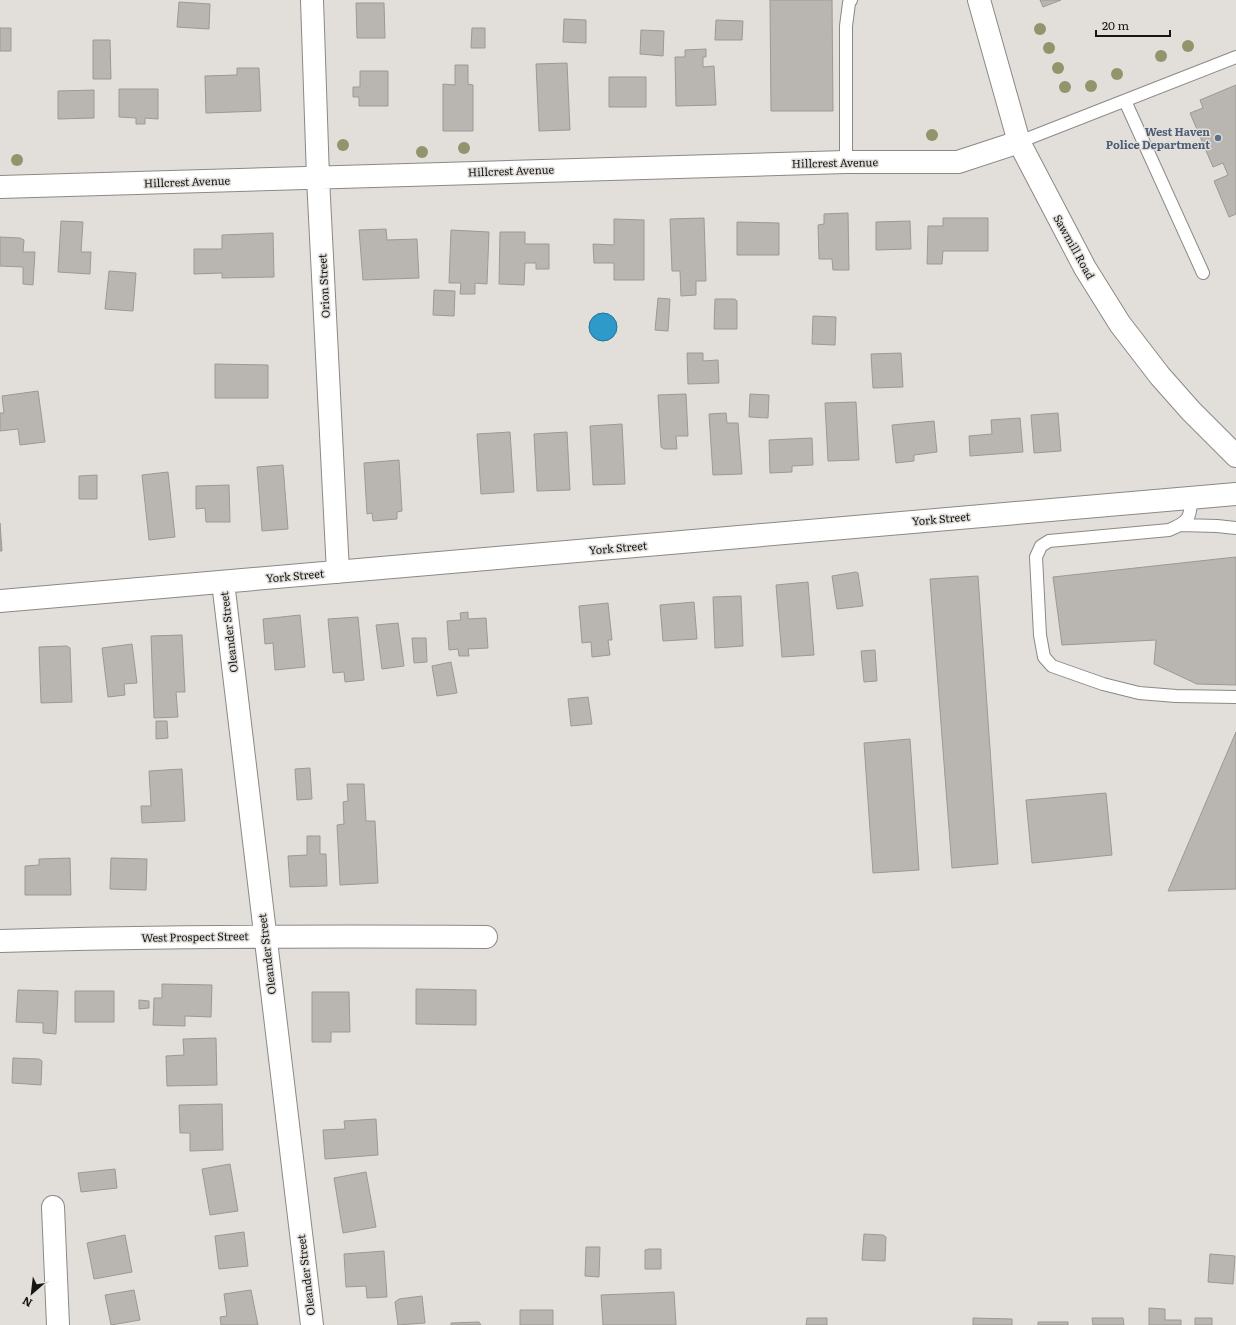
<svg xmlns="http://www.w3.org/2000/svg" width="1236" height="1325" font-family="Literata,serif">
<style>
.water{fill:#2d9ac9;stroke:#267293}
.building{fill:#b9b6b2;stroke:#9c9995}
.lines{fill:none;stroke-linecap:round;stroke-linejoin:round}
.service-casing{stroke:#8c8985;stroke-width:14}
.minor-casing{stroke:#8c8985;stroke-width:24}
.secondary-casing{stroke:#8c8985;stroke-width:24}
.service{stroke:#fff;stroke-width:12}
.minor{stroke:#fff;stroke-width:22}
.secondary{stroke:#fff;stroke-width:22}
.tree{fill:#92946c}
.service-dot{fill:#5c6f8a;stroke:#e2dfdb;stroke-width:1.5}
.labels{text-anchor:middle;stroke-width:3;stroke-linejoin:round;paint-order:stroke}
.service-label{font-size:11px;font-weight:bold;fill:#4e5e75;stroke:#e2dfdb;text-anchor:end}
.street-label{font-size:11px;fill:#171615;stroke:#e2dfdb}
</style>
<rect width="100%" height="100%" fill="#e2dfdb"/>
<path class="water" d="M589 327a14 14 0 1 1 28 0a14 14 0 1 1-28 0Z"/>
<path class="building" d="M770 0H832L833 111H771Z
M1040 0H1061L1043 7Z
M179 2 210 4 209 29 177 27Z
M356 3H384L385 38H357Z
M564 19 586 20V43L563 42Z
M716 20 743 21 742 40H715Z
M0 28H11V51H0Z
M472 28H485V48H471Z
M641 30 664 31 663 56 640 54Z
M93 40H110L111 79H93Z
M706 49V57H703V67L714 66 716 105 676 106 675 57H685V50Z
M567 63 570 130 539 131 536 64Z
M455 65H468V84L473 85V131H443V84L455 85Z
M237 68H259L261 111 206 113 205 76 237 75Z
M360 71H388V106H359V97H353V87H360Z
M609 77H646V107H609Z
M1236 85V214L1229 217 1214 181 1228 175 1223 163 1213 167 1190 113 1203 108 1200 100Z
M119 89H158V119L145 118V124H136V118L119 117Z
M94 90V118L58 119V91Z
M848 213 849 270H833L832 259H819L818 225 824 224V214Z
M704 218 706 281H696V295L681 296 680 271H672L670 219Z
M943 218H988V251H943L942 264H927L928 226H943Z
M614 219 644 220V280H614V263H594L593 244 614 245Z
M61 221 83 222 81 252H91L90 274 58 272Z
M910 221 911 249 876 250V222Z
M737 222 779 223V255H737Z
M386 229 387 240 417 239 419 278 363 280 359 230Z
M451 230 489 232 487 284 475 283V294H460L461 283H449Z
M500 232H525V244H549V269H536V263H525L524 285 499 284Z
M273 233 274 277 222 278V273L194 274V249H222V235Z
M0 237 20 238 24 240 23 252H35L33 285 23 284V267L0 266Z
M109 271 136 273 133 311 105 309Z
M434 290 455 291 454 316 433 315Z
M658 298 670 299 668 331 655 330Z
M715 299H735L737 301V329H714Z
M813 316 836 317 835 345 812 344Z
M687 353H703V361L718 360 719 383 688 384Z
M901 353 903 387 873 388 871 354Z
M215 364 268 365V398H215Z
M38 391 45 442 20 445 18 429 0 431V413H4L2 396Z
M686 394 688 436H676L677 449H664L661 447 658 395Z
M750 394 769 395 768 418 749 417Z
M856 402 859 460 828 461 825 403Z
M726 413 727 423H738L742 474 713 475 709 414Z
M1058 413 1061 451 1034 453 1031 415Z
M1020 418 1023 452 970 456 969 436 992 434 991 420Z
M934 421 937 452 914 455V461L896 463 892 425Z
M622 424 625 484 593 485 590 426Z
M510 432 514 492 481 494 477 434Z
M567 432 570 490 537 491 534 434Z
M812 438 813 465 792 466V472L770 473 769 440Z
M399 460 402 511 397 512V519L373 521 372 513 367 514 364 463Z
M283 465 288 529 262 531 257 467Z
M168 472 175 537 149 540 142 475Z
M97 475V499H79V476Z
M229 485 230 522H206L205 508 196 509V486Z
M0 523 2 551H0Z
M1236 557V685L1197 684 1154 664 1156 640 1062 645 1053 577Z
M856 572 858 573 863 606 837 609 832 576Z
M978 576 998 864 952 868 930 579Z
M808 582 814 655 782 657 776 585Z
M741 596 743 646 715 648 713 597Z
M694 602 697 639 663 641 660 605Z
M608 603 612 640H608L610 655 592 657 591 642 582 643 579 606Z
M468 612V619L486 618 488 648 468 649 469 656H459L458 649 449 650 447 621 461 620 460 613Z
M300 615 305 667 275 670 273 643 265 644 263 619Z
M358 617 364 680 345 682 344 672 333 673 328 619Z
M398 623 404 666 382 669 376 625Z
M182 635 185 692H176L178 717 154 718 151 636Z
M412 638H426L427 662 414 663Z
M132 644 137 683 124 684 125 695 108 697 102 648Z
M67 646 70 648 72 702 41 703 39 647Z
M875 650 877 681 864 682 861 651Z
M451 662 457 693 437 696 432 666Z
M588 697 592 724 571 726 568 699Z
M156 721H167L168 738 156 739Z
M1236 732V889L1168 891Z
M910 739 919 870 873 873 864 743Z
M310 768 312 799 297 800 295 769Z
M182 769 185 821 142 823 141 806H151L149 771Z
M347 784H364L366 821H375L378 883 340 885 337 825 344 824 343 802 348 801Z
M1106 793 1112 855 1032 863 1026 800Z
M307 836H320V854H326L327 886 290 887 288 856 307 855Z
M70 858 71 895H25V866L39 865V859Z
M111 858 147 859 146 890 110 889Z
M162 984 212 985 211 1017 185 1016V1026L153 1025 154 998H162Z
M416 989 476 990V1025L416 1024Z
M18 990 58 991 56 1034 43 1033V1023L16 1022Z
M75 991H114V1022H75Z
M312 992H349L350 1032H331V1042H312Z
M139 1000 149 1001V1008L139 1009Z
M216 1038 217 1085 167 1086 166 1056 184 1055 183 1039Z
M13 1058 39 1059 42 1061 41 1085 12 1083Z
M222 1104 223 1150 190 1151V1133H180L179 1105Z
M376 1119 378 1155 325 1159 323 1130 345 1129 344 1121Z
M230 1164 238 1211 210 1215 202 1169Z
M115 1169 117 1188 81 1192 78 1173Z
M366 1172 376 1227 343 1233 334 1178Z
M244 1232 248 1266 219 1269 215 1236Z
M864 1234 883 1235 886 1237 885 1261 862 1260Z
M125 1235 132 1272 94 1279 87 1243Z
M586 1247H600L599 1277 585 1276Z
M649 1249H661V1269H645V1250Z
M384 1251 387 1297 367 1298 366 1286 346 1287 344 1254Z
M1210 1254 1235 1256 1233 1284 1208 1282Z
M134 1290 140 1320 111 1325 105 1295Z
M251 1290 258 1325H221L220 1317 227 1316 224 1294Z
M674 1292 676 1325H603L601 1295Z
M422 1296 425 1323 398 1325 395 1302 399 1299Z
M1149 1308 1165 1309V1320H1181V1325H1149Z
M520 1310H553V1325H520Z
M807 1318H827V1325H806Z
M973 1318 1012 1319V1325H973Z
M1092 1318H1123L1124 1325H1093Z
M1195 1318H1212V1325H1195Z
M479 1322 481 1325H451V1323Z
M1038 1322H1068V1325H1038Z"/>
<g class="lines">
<g class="service-casing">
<path id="service" d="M1125 101 1203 273
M1019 142 1236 57
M846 162V26L849 3 851 0
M1191 497C1191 518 1189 522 1169 530L1049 541 1041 546 1036 557 1040 635 1044 657 1052 666 1103 684 1139 693 1176 696 1236 697
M1180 525 1217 526 1236 528"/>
</g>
<g class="minor-casing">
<path id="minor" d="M312 0 318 178 338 572
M0 187 846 162H958L1019 142
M223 582 312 1325
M0 601 1236 494
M0 941C162 936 324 936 486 937
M53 1207 58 1325"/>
</g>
<g class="secondary-casing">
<path id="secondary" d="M979 0 1019 142 1085 268 1120 324 1160 376 1191 411 1236 456"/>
</g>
<use href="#service" class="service"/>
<use href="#minor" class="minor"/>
<use href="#secondary" class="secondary"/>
</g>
<g class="tree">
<circle cx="1040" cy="29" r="6"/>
<circle cx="1188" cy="46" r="6"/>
<circle cx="1049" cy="48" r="6"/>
<circle cx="1161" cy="56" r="6"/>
<circle cx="1058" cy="68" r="6"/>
<circle cx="1117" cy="74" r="6"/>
<circle cx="1091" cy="86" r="6"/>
<circle cx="1065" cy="87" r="6"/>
<circle cx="932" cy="135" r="6"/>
<circle cx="343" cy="145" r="6"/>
<circle cx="464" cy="148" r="6"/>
<circle cx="422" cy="152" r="6"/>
<circle cx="17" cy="160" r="6"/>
</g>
<circle class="service-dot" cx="1218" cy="138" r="4"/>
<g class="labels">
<g class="service-label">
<text x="1210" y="136">West Haven<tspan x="1210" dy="13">Police Department</tspan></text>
</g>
<g class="street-label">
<text transform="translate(835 163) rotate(-1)" y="4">Hillcrest Avenue</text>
<text transform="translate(511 171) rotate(-2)" y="4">Hillcrest Avenue</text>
<text transform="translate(187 182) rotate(-2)" y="4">Hillcrest Avenue</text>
<text transform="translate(1074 247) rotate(61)" y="4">Sawmill Road</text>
<text transform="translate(324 286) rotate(-93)" y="4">Orion Street</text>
<text transform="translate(941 519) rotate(-5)" y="4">York Street</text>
<text transform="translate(618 548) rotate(-5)" y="4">York Street</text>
<text transform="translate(295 576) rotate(-5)" y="4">York Street</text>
<text transform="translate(229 632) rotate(-97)" y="4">Oleander Street</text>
<text transform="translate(195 937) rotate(-1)" y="4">West Prospect Street</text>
<text transform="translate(267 954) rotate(-97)" y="4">Oleander Street</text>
<text transform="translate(306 1275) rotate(-97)" y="4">Oleander Street</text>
</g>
</g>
<g transform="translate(32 1293) rotate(208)" stroke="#e2dfdb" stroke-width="3" paint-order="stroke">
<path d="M0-3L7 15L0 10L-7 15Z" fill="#171615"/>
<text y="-6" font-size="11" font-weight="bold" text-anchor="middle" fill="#171615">N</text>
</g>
<path d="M1096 30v6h74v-6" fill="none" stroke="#171615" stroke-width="2"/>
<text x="1102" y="30" font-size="12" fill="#171615" stroke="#e2dfdb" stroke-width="3" paint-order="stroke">20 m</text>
</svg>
